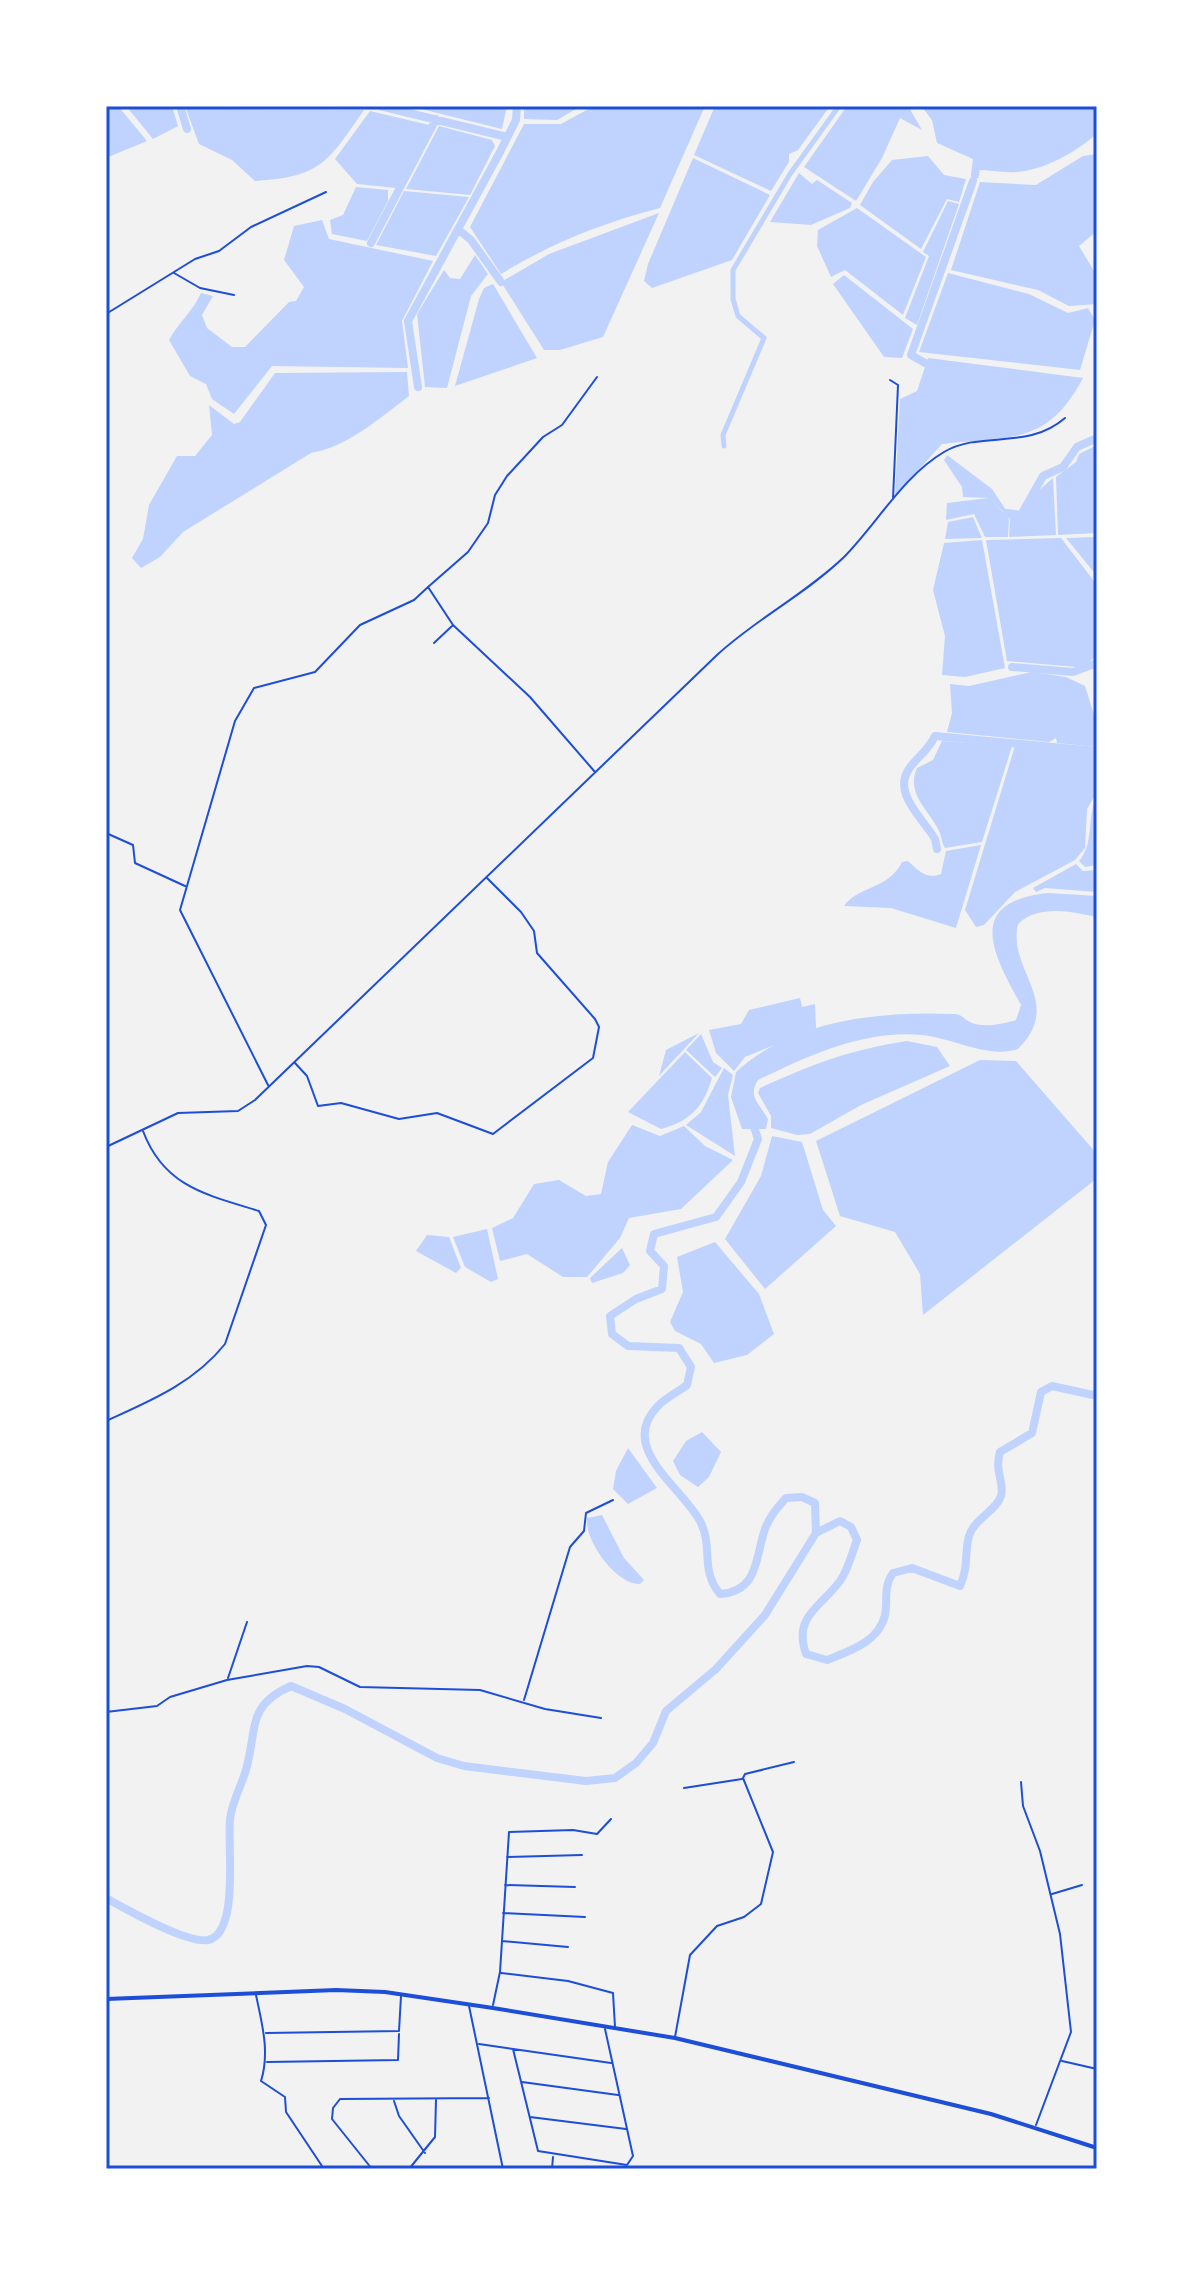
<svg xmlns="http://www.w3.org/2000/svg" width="1203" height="2275" font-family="Raleway,sans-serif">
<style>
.water{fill:#bfd3fe}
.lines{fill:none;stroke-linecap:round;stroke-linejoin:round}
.canal{stroke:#bfd3fe;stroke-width:5}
.river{stroke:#bfd3fe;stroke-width:8}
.minor{stroke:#1d4ed8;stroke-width:2}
.primary{stroke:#1d4ed8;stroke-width:4}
.neatline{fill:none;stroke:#1d4ed8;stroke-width:3}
</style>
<rect width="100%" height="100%" fill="#f2f2f2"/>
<path class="water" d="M106 106H118L147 141 106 158Z
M126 106H172L178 126 153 139Z
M409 106H507L502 129Z
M524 106H581L557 120 524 119Z
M594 106H705L660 208C600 224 554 242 501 274L470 227 524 124H561Z
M715 106H830L798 150 789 154V162L771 191 694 155Z
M847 106H908L922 130 900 118 882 158 856 201 804 167Z
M921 106H1097V133C1079 151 1042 171 1016 172 1003 173 989 170 977 170L973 159 937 143 932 120Z
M186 109 364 110C328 162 321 177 255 181L232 160 199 144Z
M370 111 429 125 396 188 357 184 335 159Z
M439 126 492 140 495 146 470 195 406 189Z
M1097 154V231L1079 246 1097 276V304L1069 306 1038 290 951 270 980 182 1036 185 1083 156Z
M928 156 944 175 966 179 959 202 947 199 921 249 860 205 873 182 892 160Z
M693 158 770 195 732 260 652 288 644 281 648 264Z
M799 173 812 184 817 180 852 203 850 208 811 225 770 222Z
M356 187 388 190V201L367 241 332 234 330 220 343 215Z
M404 191 469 197 436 256 376 245Z
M948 201 959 204 917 325 905 318 929 256 923 252Z
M857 208 926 257 903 315 845 270 831 277 817 246 818 230Z
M659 213 603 337 560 350H544L501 282 549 254Z
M322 220 329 239 433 261 402 321 408 368 272 366 234 414 212 399 206 384 190 376 169 340C179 322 193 311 201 293L213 296 202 315 207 328 232 347H245L289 302 296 301 304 287 284 260 294 226Z
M475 255 488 274 471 296 447 388 425 387 417 314 444 270 450 278 460 279Z
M948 273 1029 294 1068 313 1088 308 1095 320 1080 370 919 352Z
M844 275 913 329 902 358 884 357 833 284Z
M493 284 537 358 455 386 479 299 484 288Z
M928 358 1083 378C1047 446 1010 436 942 444L895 496 900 399 917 391Z
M407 372 409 396C380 418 347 447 311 453L183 532 160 557 141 568 132 558 143 539 149 505 177 456H195L212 435 209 405 234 424 240 422 275 373Z
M1097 445V533L1058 535 1056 477 1076 462 1079 454Z
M947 455 992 489 1008 513 1023 514 1021 519 1035 494 1053 478 1056 535 1009 537 1010 519 991 499 1009 519 1008 537H985L974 514 946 520 947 503 989 498 963 497 962 487 944 460Z
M973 517 982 538 945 539 948 522Z
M1097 537V576L1066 538Z
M1061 538 1097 585V656L1084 666 1076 667 1007 661 986 540Z
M982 540 1005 668 965 677 942 675 945 636 933 590 944 543Z
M1032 672 1066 677 1085 686 1094 715 1097 747 1057 743 1056 738 1049 742 947 732 952 713 950 684 969 686Z
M942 741 1012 746 982 842 945 848C941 841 942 836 938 829 927 808 906 793 917 768L933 760Z
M1015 746 1097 754V792L1087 809 1085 848 1075 860 1015 892 984 925 976 927 965 910Z
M1097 796V865L1085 867 1079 861C1095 842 1086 818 1097 796Z
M981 845 956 928 891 908 844 906C859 885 888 890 902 862L908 861C918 870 926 880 941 874L946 851Z
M1076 864 1083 871 1097 870V892L1045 888 1036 892 1033 888Z
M1048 893 1097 896V917C1072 912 1039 904 1018 924 1007 971 1065 1002 1018 1049 988 1059 953 1038 922 1035 865 1029 807 1056 758 1080 747 1097 760 1104 768 1119L766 1129H742L731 1097 736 1072C792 1020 880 1011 952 1014 961 1014 961 1016 968 1021 980 1029 1004 1024 1016 1020L1021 1005C993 954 964 902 1048 893Z
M800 998 802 1007 815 1004 816 1028 745 1057 734 1071 716 1053 709 1030 741 1024 749 1010Z
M699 1033 659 1076 666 1050Z
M701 1034 713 1062 722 1068 715 1077 686 1050Z
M907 1041 937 1047 950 1066 861 1105 810 1134 797 1135 771 1128V1116L758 1093 760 1088C813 1064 849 1050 907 1041Z
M685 1052 712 1078C703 1108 690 1121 661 1129L628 1112Z
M980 1060 1016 1061 1097 1154 1096 1179 923 1315 920 1274 895 1232 840 1216 816 1141Z
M724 1068 733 1075 728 1095 735 1156 686 1125 701 1112Z
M632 1125 660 1136 684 1126 705 1146 733 1160 681 1209 629 1218 620 1238 587 1277H563L527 1254 500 1261 492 1228 513 1218 534 1184 559 1180 586 1196 601 1194 608 1162Z
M772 1136 802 1142 823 1210 836 1226 765 1289 725 1239 761 1176Z
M487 1229 498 1279 491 1282 465 1267 453 1237Z
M427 1235 449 1237 461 1268 456 1273 416 1251Z
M715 1242 759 1294 774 1334 747 1355 714 1363 701 1344 675 1331 670 1322 683 1292 677 1257Z
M622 1248 630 1265 623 1273 592 1283 590 1278Z
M702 1432 721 1452 709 1477 698 1487 680 1475 673 1461 686 1441Z
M628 1448 657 1488 628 1504 613 1489 616 1471Z
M602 1515 624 1558 644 1580 640 1584C616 1585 584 1540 587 1518Z"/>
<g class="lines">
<path class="canal" d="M724 446 723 435 764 338 738 316 733 299V270L790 174 839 106"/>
<path class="river" d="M180 106 187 129
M380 106 507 137
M975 175 977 159
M459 230 471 240 501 282
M371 243 436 119
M925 363 911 355 973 181
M418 387 408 321 500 152 516 120 517 106
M1007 513 1021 515 1043 476 1063 467 1077 447 1097 438
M1012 667 1073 672 1097 663
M937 849 935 839C922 817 890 792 911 766 920 755 929 749 935 736L1097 751
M816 1533 840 1521 851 1527 857 1540C852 1553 848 1570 840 1581 820 1608 793 1616 806 1654L827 1660C849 1651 879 1642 885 1615 888 1599 883 1587 893 1573L912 1568 960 1586C969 1566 964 1554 969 1536 974 1519 996 1511 1001 1496 1005 1482 994 1472 1000 1452L1032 1433 1041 1392 1052 1386 1093 1395 1097 1393
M106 1898C126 1909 187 1944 208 1940 240 1933 227 1844 230 1819 232 1801 243 1783 247 1766 257 1726 248 1705 291 1686L345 1709 437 1758 464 1766 586 1781 615 1778 636 1763 653 1743 666 1711 716 1669 765 1615 816 1533 815 1503 802 1497 786 1498C777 1508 770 1516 765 1529 755 1558 759 1591 720 1594 700 1570 713 1548 701 1523 685 1489 617 1449 657 1407 665 1398 678 1392 687 1385L691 1367 679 1348 628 1346 612 1334 610 1316 636 1299 662 1289 664 1266 650 1251 654 1234 716 1217 741 1182 758 1139 752 1121"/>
<path class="minor" d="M174 273 200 288 234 295
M106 314 195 259 219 251 251 227 326 192
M890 380 898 385 893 499
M434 643 452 626
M595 772 530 697 453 625 428 587 468 552 488 523 495 495 507 476 543 437 562 425 597 377
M106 833 133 845 135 863 185 886
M295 1063 307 1076 318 1106 341 1103 399 1119 437 1113 493 1134 593 1058 599 1027 595 1019 537 953 534 931 521 912 487 878
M268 1085 180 910 235 721 254 688 315 672 360 625 414 600 428 587
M106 1147 178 1113 238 1111 255 1100 717 655C756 619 804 595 843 558 876 525 903 476 944 452 981 430 1027 451 1065 418
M106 1421C150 1401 194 1383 225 1344L266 1225 259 1211C207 1195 164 1187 143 1131
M228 1678 247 1622
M524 1700 570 1547 584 1531 586 1513 613 1500
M106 1712 157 1706 170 1697 227 1680 307 1666 319 1667 360 1687 480 1690 545 1709 601 1718
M1021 1782 1023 1806 1040 1851 1060 1934 1071 2032 1036 2125
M684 1788 742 1779
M507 1857 582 1855
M505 1885 575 1887
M1052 1894 1082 1885
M503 1913 585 1917
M502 1941 568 1947
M501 1973 568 1981 613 1993 615 2027
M256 1995C262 2024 270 2052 261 2081L285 2097 286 2112 324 2169
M493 2005 500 1972 509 1832 573 1830 597 1834 611 1819
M469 2006 503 2169
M266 2033 399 2031 401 1996
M675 2037 690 1955 717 1926 744 1917 761 1904 773 1852 743 1778 745 1774 794 1762
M479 2044 611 2063
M513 2049 538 2151 627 2165 633 2156 605 2029
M1062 2061 1097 2069
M267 2062 398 2060 399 2034
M522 2082 618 2095
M394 2101 399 2116 425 2153
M530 2117 626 2129
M372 2169 332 2119 333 2108 340 2099 489 2098
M409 2169 435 2137 436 2100
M552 2169 553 2157"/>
<path class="primary" d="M106 1999 336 1990 385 1992 493 2008 675 2038 991 2114 1097 2148"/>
</g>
<rect width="1203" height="2275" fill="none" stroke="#ffffff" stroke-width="216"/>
<rect x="108" y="108" width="987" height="2059" class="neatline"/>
</svg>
